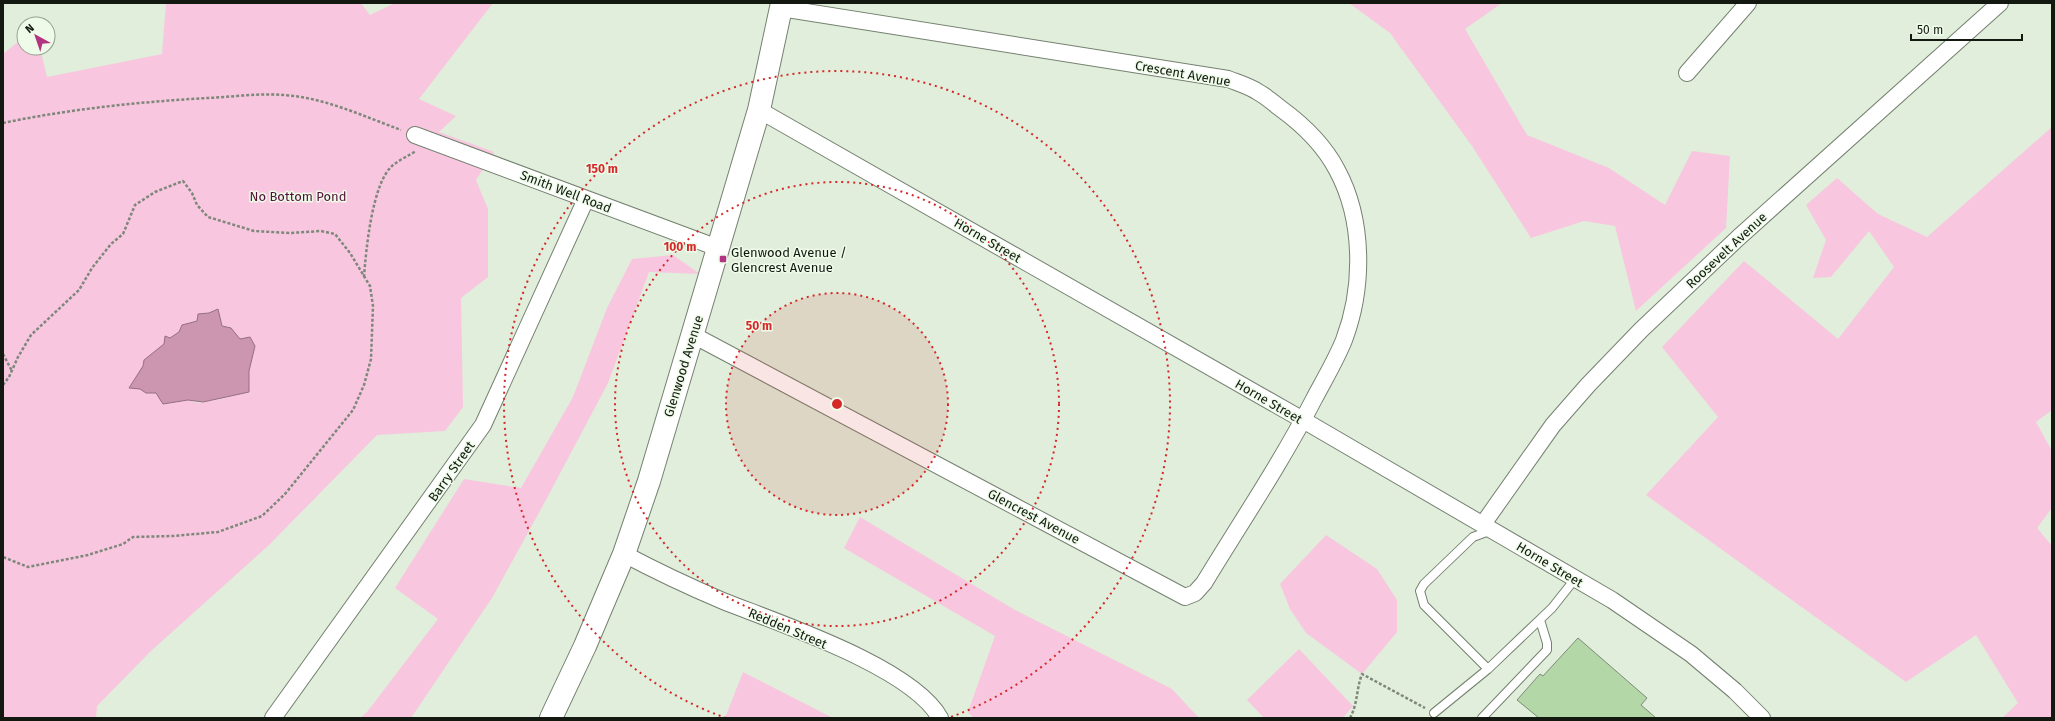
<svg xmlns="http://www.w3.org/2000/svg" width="2055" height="721" font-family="'Fira Sans',sans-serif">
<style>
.green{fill:#f8c7df;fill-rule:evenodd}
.water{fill:#cc95b0;stroke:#947080}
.building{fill:#b3d7a6;stroke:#7e8a7a}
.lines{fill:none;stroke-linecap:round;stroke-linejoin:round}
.lane-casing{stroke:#758170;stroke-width:10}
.street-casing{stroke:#758170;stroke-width:18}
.secondary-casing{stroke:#758170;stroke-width:24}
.path{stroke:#7e877a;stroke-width:2.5;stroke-dasharray:3 2;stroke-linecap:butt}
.lane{stroke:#fff;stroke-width:8}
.street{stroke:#fff;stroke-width:16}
.secondary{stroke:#fff;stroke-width:22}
.ring{fill:none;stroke:#d62828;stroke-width:2;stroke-dasharray:2 4}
.poi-dot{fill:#b33480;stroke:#eefbe9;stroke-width:1.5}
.labels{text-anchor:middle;stroke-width:3;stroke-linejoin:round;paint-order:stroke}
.street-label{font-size:13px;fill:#131811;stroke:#eefbe9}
.park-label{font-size:13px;fill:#521038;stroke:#eefbe9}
.poi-label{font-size:13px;fill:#131811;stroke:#eefbe9;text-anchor:start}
.centre{fill:#d62828;stroke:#eefbe9;stroke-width:2}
.ring-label{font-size:12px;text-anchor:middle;font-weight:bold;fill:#d62828;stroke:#eefbe9;stroke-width:3;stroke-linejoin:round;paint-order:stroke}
</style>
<rect width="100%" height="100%" fill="#e0eedb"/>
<path class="green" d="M166 3H361L370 15 395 3H493L419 99 456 116 439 132 494 152 476 180 488 209V277L461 298 463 407 445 431 377 435 269 545 151 651 97 706 96 718H3V54L24 37V48H40L47 77 162 54ZM203 313H209L222 326 231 328 240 339 255 346 249 371V392L199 403 188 400 179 401 156 393H146L140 389 129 388 143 366 144 360 150 357 190 322 197 321Z
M1349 3H1502L1465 29 1527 135 1609 168 1665 205 1692 151 1730 156 1726 228 1636 311 1615 226 1584 221 1531 238 1472 146 1390 33Z
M2052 127V410L2036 422 2052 451V508L2037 528 2052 546V718H2002L2018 703 1976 635 1906 682 1646 495 1718 417 1662 347 1744 261 1838 339 1894 267 1869 231 1831 277 1813 278 1826 240 1806 205 1837 178 1878 214 1927 237Z
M673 255 700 274 649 272 608 383 547 498 492 598 411 718H360L367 712 438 619 395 588 464 479 521 488 573 397 607 308 632 259Z
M860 517 1015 610 1172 689 1199 718H974L968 712 995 636 844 548Z
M1326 535 1377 569 1397 600V632L1362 674 1306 633 1290 609 1280 584Z
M1299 649 1353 706 1343 718H1264L1247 700Z
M743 672 833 718H725Z"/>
<path class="water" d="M218 309 222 326 231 328 240 339 250 337 255 346 249 371V392L203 402 188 400 163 404 156 393H146L140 389 129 388 143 366 144 360 164 344 165 336 170 338 179 332 182 325 197 321 198 314 209 313Z"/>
<path class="building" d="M1578 638 1647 698 1641 705 1656 718H1539L1517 700 1540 674 1543 676Z"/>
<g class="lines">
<g class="lane-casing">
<path id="lane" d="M1492 530 1473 537 1424 584 1420 591 1424 605 1488 669 1552 608 1575 579
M1434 713 1488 669
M1482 718 1547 650V643L1540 620"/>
</g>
<g class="street-casing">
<path id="street" d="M1687 73 1748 3
M759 110 1303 420 1612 600 1691 654 1735 691 1762 718
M415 135 718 248
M693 335 1185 597 1195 593 1204 583C1241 522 1281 463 1314 399 1324 380 1336 360 1344 340 1364 287 1364 220 1337 170 1324 145 1302 124 1280 108 1273 103 1266 96 1258 92 1249 86 1238 83 1228 79L781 8
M1483 524 1553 425 1588 385 1641 330 1738 238 2000 3
M624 554C656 571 690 587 723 601 778 623 912 667 940 718
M273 718 483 425 586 199"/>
</g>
<g class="secondary-casing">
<path id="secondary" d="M551 718 585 646 624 554 649 481 759 110 782 3"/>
</g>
<path class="path" d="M3 123C70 109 138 102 207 98 232 97 258 93 283 95 323 97 363 116 401 130
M364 277C366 250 372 184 392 166 399 160 408 156 416 151
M3 354 12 371
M3 385 9 377 18 357 31 335 79 290 92 268 111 244 123 234 135 205 155 192 183 181 192 193 197 205 208 217 254 231 290 233 321 231 335 234 350 253 370 286 373 306 371 359 364 385 353 410 285 494 262 516 218 532 173 536 133 537 123 544 88 555 28 567 3 557
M1350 718C1358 703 1356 690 1362 674L1425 708"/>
<use href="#lane" class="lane"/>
<use href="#street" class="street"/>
<use href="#secondary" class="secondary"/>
</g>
<circle cx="837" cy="404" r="111" fill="#d62828" fill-opacity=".12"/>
<g class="ring">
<circle cx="837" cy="404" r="111"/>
<circle cx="837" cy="404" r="222"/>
<path d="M726 718A333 333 0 1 1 948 718"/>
</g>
<rect class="poi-dot" x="719" y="255" width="8" height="8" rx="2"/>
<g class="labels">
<g class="street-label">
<text transform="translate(1183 73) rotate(10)" y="5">Crescent Avenue</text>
<text transform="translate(566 191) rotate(21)" y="5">Smith Well Road</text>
<text transform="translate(988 240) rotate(30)" y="5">Horne Street</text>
<text transform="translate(1726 250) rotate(-43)" y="5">Roosevelt Avenue</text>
<text transform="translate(683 366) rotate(-73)" y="5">Glenwood Avenue</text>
<text transform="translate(1269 401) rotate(30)" y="5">Horne Street</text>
<text transform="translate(451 471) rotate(-55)" y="5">Barry Street</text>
<text transform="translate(1034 516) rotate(28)" y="5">Glencrest Avenue</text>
<text transform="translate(1550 564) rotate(31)" y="5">Horne Street</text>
<text transform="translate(788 628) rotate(23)" y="5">Redden Street</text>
</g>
<g class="park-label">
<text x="298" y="201">No Bottom Pond</text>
</g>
<g class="poi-label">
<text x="731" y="257">Glenwood Avenue /<tspan x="731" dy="15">Glencrest Avenue</tspan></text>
</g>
</g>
<circle cx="837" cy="404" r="6" class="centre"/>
<g class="ring-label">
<text x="602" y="173">150 m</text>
<text x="680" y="251">100 m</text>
<text x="759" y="330">50 m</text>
</g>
<rect width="2055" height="721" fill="none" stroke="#131811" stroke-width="8"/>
<g transform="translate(36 36) rotate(320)"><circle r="19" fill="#eefbe9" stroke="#96a093"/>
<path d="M0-3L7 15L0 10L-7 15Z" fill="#b33480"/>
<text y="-6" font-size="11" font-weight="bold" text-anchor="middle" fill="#131811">N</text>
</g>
<path d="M1911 34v6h111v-6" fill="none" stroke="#131811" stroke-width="2"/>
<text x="1917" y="34" font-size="12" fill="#131811" stroke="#eefbe9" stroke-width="3" paint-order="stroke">50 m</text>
</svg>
